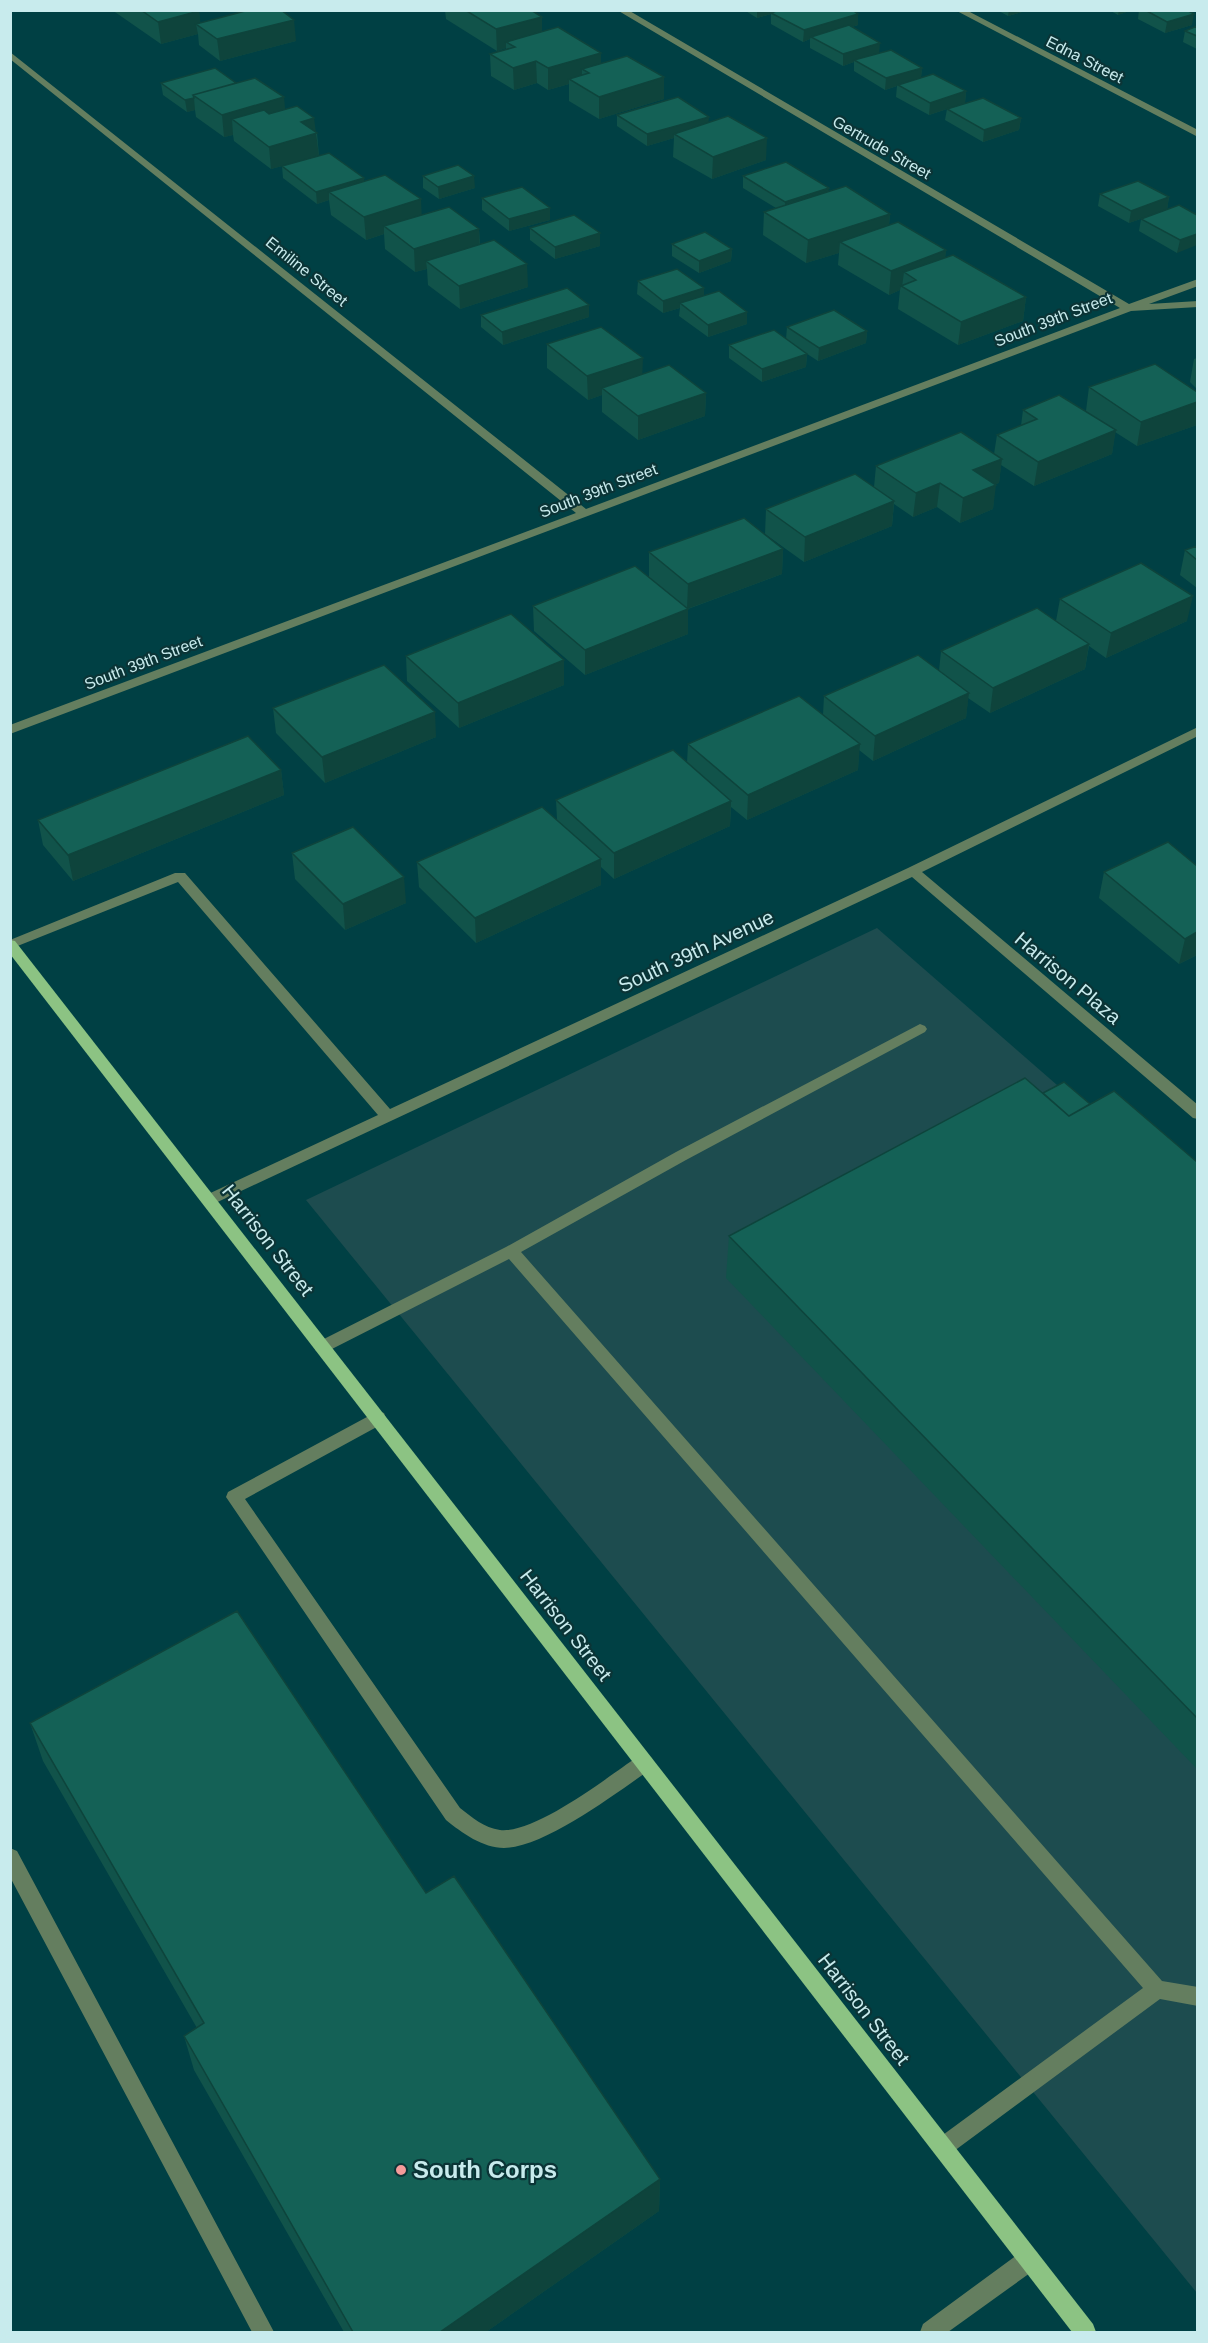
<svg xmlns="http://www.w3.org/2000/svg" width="1208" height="2343" font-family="Arial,sans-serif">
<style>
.built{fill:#1d4c4f}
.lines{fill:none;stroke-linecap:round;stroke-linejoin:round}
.minor{fill:#647e5f;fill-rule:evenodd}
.major{fill:#8cc383;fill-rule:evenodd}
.wall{fill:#11534a}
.shaded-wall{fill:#0e443c}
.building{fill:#146156;stroke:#0e443c;stroke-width:1.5}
.poi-dot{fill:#f59b9a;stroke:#0b3436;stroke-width:2}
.labels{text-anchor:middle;stroke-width:4.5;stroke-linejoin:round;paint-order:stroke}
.far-street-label{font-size:16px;fill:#c8ebed;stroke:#0b3436}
.street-label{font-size:20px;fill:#c8ebed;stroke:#0b3436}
.near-poi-label{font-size:24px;font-weight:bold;fill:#c8ebed;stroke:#0b3436;text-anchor:start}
</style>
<rect width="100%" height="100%" fill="#004044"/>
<path class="built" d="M877 928 1197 1207V2293L306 1200Z"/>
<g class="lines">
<path class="minor" d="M617 10H628L1129 304 1198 279V286L1149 304 1198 301V307L1131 311 10 734V725L576 513 10 59V52L586 509 1120 308Z
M955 10H966L1198 130V137Z
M1198 727V736L922 872 1198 1105V1119L1193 1118 912 877 209 1206 204 1204 201 1200 204 1196 378 1115 178 882 10 949V940L175 873H185L390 1109 908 868Z
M920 1024 925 1026 927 1029 925 1032 686 1160 521 1252 1162 1981 1198 1987V2006L1160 1999 950 2154 943 2157 936 2154 933 2147 936 2140 1143 1988 509 1259 328 1351 322 1353 316 1351 314 1347 316 1343 506 1247 676 1152Z
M378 1411 384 1413 386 1418 384 1423 245 1499 460 1808C472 1817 484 1828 500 1830 535 1834 608 1777 637 1757L644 1755 651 1757 653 1763 651 1769C616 1793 546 1847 504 1848 483 1848 462 1833 446 1820L226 1497 228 1492Z
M10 1848 17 1851 274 2332H252L10 1877Z
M1029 2249 1037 2252 1040 2260 1037 2268 948 2332H920L923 2324 1021 2252Z"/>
<path class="major" d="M10 940 15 941 1093 2324 1096 2332H1072L10 954Z"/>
</g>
<path class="wall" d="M112 10H197L199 11 200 23 296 41 220 61 199 45 198 34 161 44Z
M445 10H531L542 17V31L601 63 664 77V99L599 119 569 101V84L548 90 537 83 514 90 491 76 490 54 506 50V48L497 51 446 19Z
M744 10H820L858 25 852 27 879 53 922 68 921 77 966 91 965 103 1021 118 1019 130 983 142 945 120 947 109 929 115 896 97 897 86 885 90 854 71V62L843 66 810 48V39L803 42 771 24V14L757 18Z
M997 10H1029L1008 16Z
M1109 10H1132L1118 15Z
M1139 10H1187L1192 25 1165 33 1138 19Z
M1197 26V49L1183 42 1185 31Z
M161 83H236L285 109 317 133 319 156 271 169 234 141 233 135 224 137 196 117 195 110 187 112 163 95Z
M617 115 709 123 766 160 712 179 673 157 674 138 647 146 617 126Z
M282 166 364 181 422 215 479 229 480 244 528 287 460 309 428 285 427 269 415 272 385 249 384 234 366 240 331 215 329 200 317 204 283 178Z
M423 176 475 188 439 199 423 188Z
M743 176 828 192 890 214 889 225 946 250 945 257 1026 297 1023 321 958 345 898 309 900 290 889 295 838 265 839 253 806 263 763 235 764 212 776 208 743 188Z
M1100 194 1169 197 1167 210 1129 223 1098 206Z
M482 198 550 220 509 231 482 210Z
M1197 215 1177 253 1139 231 1141 219Z
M530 228 600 233V246L555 259 530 240Z
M672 244 732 249 731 261 699 273 672 256Z
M638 281 747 324 708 337 679 316 680 308 663 313 637 294Z
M589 305V317L503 345 481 327V315Z
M787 327 867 331 866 343 818 361 801 350 807 354 806 367 762 382 729 358V345L786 339Z
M547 344 642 374 706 393 705 416 638 440 602 412V395L588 400 547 368Z
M1197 358V389L1190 382 1194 359Z
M1089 387 1197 392V425L1137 446 1115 432 1112 454 1034 486 1001 465 999 483 995 484 993 509 960 523 937 507 913 517 894 504 892 526 804 562 765 534 766 509 874 487 876 466 994 454 997 435 1021 426 1023 410 1086 411Z
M1197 546V588L1180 575 1185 550Z
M783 549 782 574 688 609V634L585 675 534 631 533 606 672 596 649 577V552Z
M1060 599 1187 621 1106 658 1089 646 1085 669 990 713 968 698 966 718 873 761 859 750 858 770 747 820 731 807 730 826 614 879 601 867V885L476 943 419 887 417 862 557 819 556 800 687 763 688 744 823 715 824 696 939 671 941 651 1056 621Z
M406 656 564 685 459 728 407 681Z
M273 708 436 737 325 783 276 733Z
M281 770 284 795 73 881 43 845 38 820Z
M1168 842 1197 955 1179 964 1099 898 1104 872Z
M292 853 406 903 345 930 295 879Z
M1090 1104 1197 1162V1769L726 1278 729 1236Z
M30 1723 426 1893 660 2179 659 2211 486 2332H344L194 2070 184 2036 197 2028 43 1761Z"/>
<path class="shaded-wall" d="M757 10H785L771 13V14L757 18Z
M1009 10H1029L1008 16Z
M1119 10H1132L1118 15Z
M199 11 201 27 196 24 198 34 161 44 158 22Z
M858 14V25L814 38 811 37 810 39 803 42 804 30Z
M1194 14 1192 25 1165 33 1167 22Z
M542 17V38L506 42V48L497 51 496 29Z
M294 20 296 41 220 61 217 39Z
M880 43 879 54 854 60V62L843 66V54Z
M601 53V74L589 73 582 69V80L569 79V84L548 90V68Z
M536 61 537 83 514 90 513 68Z
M922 68 921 79 898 85 897 86 885 90 886 78Z
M664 77V99L599 119V97Z
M966 91 965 103 929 115 930 103Z
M284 97 286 119H232L233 135 224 137 222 115Z
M194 98 195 110 187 112 185 100Z
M709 117 708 128 674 134V138L647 146V134Z
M314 118 319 156 271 169 269 147 301 122Z
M1021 118 1019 130 983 142 984 130Z
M767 138 766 160 712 179 713 157Z
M474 176 475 188 439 199 438 187Z
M364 178V190L329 192V200L317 204 316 192Z
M829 188 828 200 785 214V202Z
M1169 197 1167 210 1129 223 1131 211Z
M421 199 422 222 384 226V234L366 240 364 217Z
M550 208V220L509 231V219Z
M890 214 888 237 840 242 839 253 806 263 808 240Z
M479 229 480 252 426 261 427 269 415 272 414 249Z
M600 233V246L555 259V247Z
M1197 234V245L1177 253 1180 240Z
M732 249 731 261 699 273V261Z
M946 250 944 274 916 280 904 272 902 287 901 286 900 290 889 295 891 271Z
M527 264 528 287 460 309 459 286Z
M704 288V300L680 303V308L663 313V301Z
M1026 297 1023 321 958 345 961 322Z
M589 305V317L503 345 502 332Z
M747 312V324L708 337V325Z
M867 331 866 343 818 361 819 348Z
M807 354 806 367 762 382V369Z
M643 358 642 381 602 388V395L588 400 587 376Z
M706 393 705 416 638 440V416Z
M1197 402V425L1137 446 1141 422Z
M1116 430 1112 454 1034 486 1038 462Z
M1002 459 999 483 970 495 973 470Z
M940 483 937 507 913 517 916 493Z
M996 485 993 509 960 523 963 498Z
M894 501 892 526 804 562 805 537Z
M783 549 782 574 687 609 688 584Z
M1193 596 1187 621 1106 658 1111 633Z
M688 609V634L585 675V650Z
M1089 644 1085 669 990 713 993 688Z
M564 660V685L459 728 458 703Z
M969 693 966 718 873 761 875 736Z
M435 712 436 737 325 783 322 757Z
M860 744 858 770 747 820 748 795Z
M281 770 284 795 73 881 68 855Z
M731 801 730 826 614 879V853Z
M601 859V885L476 943 475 918Z
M404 877 406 903 345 930 343 904Z
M1197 932V955L1179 964 1185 939Z
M660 2179 659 2211 486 2332H440Z"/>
<path class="building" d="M141 10H197L199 11 158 22Z
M249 10H281L294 20 217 39 196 24Z
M465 10H531L542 17 496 29Z
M779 10H820L822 11 852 10 858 14 804 30 771 13Z
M1145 10H1187L1194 14 1167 22Z
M849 25 880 43 843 54 811 37Z
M1197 26V36L1185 31Z
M558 27 601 53 548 68 536 61 513 68 490 54 515 47 506 42Z
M891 50 922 68 886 78 854 60Z
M627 56 664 77 599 97 569 79 589 73 582 69Z
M215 68 236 83 193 95 194 98 185 100 161 83Z
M933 74 966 91 930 103 898 85Z
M255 78 284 97 222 115 193 95Z
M678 97 709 117 647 134 617 115Z
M983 98 1021 118 984 130 947 109Z
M297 106 314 118 301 122 317 133 269 147 232 119 264 110 269 114Z
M728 116 767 138 713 157 674 134Z
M329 153 364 178 316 192 282 166Z
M786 162 829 188 785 202 743 176Z
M458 165 474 176 438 187 423 176Z
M385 175 421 199 364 217 329 192Z
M1138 181 1169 197 1131 211 1100 194Z
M846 186 890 214 808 240 764 212Z
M522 187 550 208 509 219 482 198Z
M1179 205 1197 215V234L1180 240 1141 219Z
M449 207 479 229 414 249 384 226Z
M574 215 600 233 555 247 530 228Z
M898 222 946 250 891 271 840 242Z
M705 232 732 249 699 261 672 244Z
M494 240 527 264 459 286 426 261Z
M953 255 1026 297 961 322 901 286 916 280 904 272Z
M677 269 704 288 663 301 638 281Z
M567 288 589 305 502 332 481 315Z
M719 291 747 312 708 325 680 303Z
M834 310 867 331 819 348 787 327Z
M601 327 643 358 587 376 547 344Z
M774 330 807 354 762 369 729 345Z
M1155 364 1197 392V402L1141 422 1089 387Z
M669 365 706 393 638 416 602 388Z
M1059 395 1116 430 1038 462 997 435 1037 419 1023 410Z
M961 432 1002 459 973 470 996 485 963 498 940 483 916 493 876 466Z
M855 474 894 501 805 537 766 509Z
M744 518 783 549 688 584 649 552Z
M1197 546V560L1185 550Z
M1141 563 1193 596 1111 633 1060 599Z
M635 566 688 609 585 650 533 606Z
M1037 608 1089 644 993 688 941 651Z
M511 614 564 660 458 703 406 656Z
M918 655 969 693 875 736 824 696Z
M384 665 435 712 322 757 273 708Z
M799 696 860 744 748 795 688 744Z
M248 736 281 770 68 855 38 820Z
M673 750 731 801 614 853 556 800Z
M542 807 601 859 475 918 417 862Z
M353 827 404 877 343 904 292 853Z
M1168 842 1197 866V932L1185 939 1104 872Z
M1025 1078 1069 1116 1114 1091 1197 1162V1718L729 1236Z
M1064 1082 1090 1104 1069 1116 1043 1093Z
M237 1611 426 1893 454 1876 660 2179 440 2332H353L184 2036 204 2023 30 1723Z"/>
<circle class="poi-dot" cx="401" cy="2170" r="6"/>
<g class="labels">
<g class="far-street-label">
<text transform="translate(1085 59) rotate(27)" y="6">Edna Street</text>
<text transform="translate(882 147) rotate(30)" y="6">Gertrude Street</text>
<text transform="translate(307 271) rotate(39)" y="6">Emiline Street</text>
<text transform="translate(1053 319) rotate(-21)" y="6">South 39th Street</text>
<text transform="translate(598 490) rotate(-21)" y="6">South 39th Street</text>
<text transform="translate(143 662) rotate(-21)" y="6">South 39th Street</text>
</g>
<g class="street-label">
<text transform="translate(696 951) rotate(-25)" y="7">South 39th Avenue</text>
<text transform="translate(1068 978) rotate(40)" y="7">Harrison Plaza</text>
<text transform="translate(268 1240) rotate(52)" y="7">Harrison Street</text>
<text transform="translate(566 1625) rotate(52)" y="7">Harrison Street</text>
<text transform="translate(864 2009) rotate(52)" y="7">Harrison Street</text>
</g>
<g class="near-poi-label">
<text x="413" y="2178">South Corps</text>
</g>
</g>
<rect width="1208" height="2343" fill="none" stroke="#c8ebed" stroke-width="24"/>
</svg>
